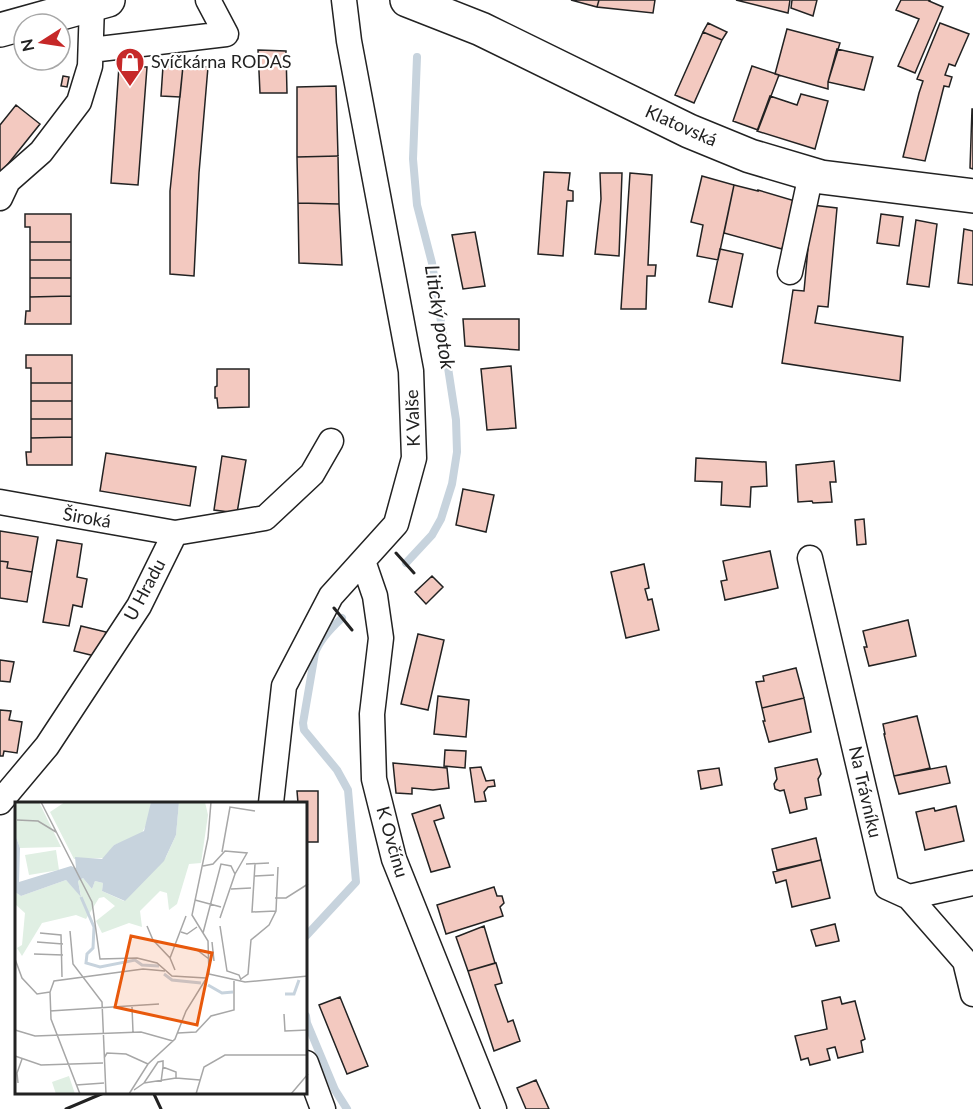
<svg xmlns="http://www.w3.org/2000/svg" width="973" height="1109" font-family="Lato,sans-serif">
<style>
.lines{fill:none;stroke-linecap:round;stroke-linejoin:round}
.stream{stroke:#c7d3dd;stroke-width:8}
.building{fill:#f3c9c0;stroke:#222;stroke-width:1.5}
.minor-casing{stroke:#222;stroke-width:27}
.secondary-casing{stroke:#222;stroke-width:36}
.minor{stroke:#fff;stroke-width:24}
.secondary{stroke:#fff;stroke-width:33}
.wall{stroke:#222;stroke-width:3}
.labels{text-anchor:middle;stroke-width:4.5;stroke-linejoin:round;paint-order:stroke}
.poi-label{font-size:18px;fill:#222;stroke:#fff;text-anchor:start}
.street-label{font-size:18px;fill:#222;stroke:#fff}
.water-label{font-size:20px;font-style:italic;fill:#222;stroke:#fff}
.inset-river{fill:none;stroke:#c7d3dd;stroke-width:3}
.inset-road{fill:none;stroke:#a7a7a7;stroke-width:1.5}
.view{fill:#e8590c;fill-opacity:0.15;stroke:#e8590c;stroke-width:3}
.inset-edge{fill:none;stroke:#222;stroke-width:3}
</style>
<rect width="100%" height="100%" fill="#fff"/>
<g class="lines">
<path class="stream" d="M406 563 432 535 441 519 452 484 457 452 456 420 432 263 417 205 413 159 417 57
M306 936 356 882 348 790 337 770 304 730 303 723 315 653C320 639 331 628 342 618
M306 1016 307 1023 335 1090 347 1109"/>
</g>
<path class="building" d="M571 0H599L597 7Z
M599 0H655L653 13 597 7Z
M736 0H790L788 13Z
M792 0H817L813 16 791 8Z
M901 0H930L929 1 943 7 915 73 898 66 919 19 896 10Z
M708 23 727 32 722 40 703 32Z
M940 23 969 34 955 66 949 64 945 75 952 77 949 87 944 86 925 161 903 157 919 93 923 81 917 79Z
M787 29 840 43 828 82V89L775 74Z
M703 32 722 40 694 103 675 95Z
M837 49 873 57 864 90 828 82Z
M258 50 286 51 287 93H260Z
M119 66 147 67 138 185 111 183Z
M163 66H183L180 97 161 96Z
M183 66 208 67 199 173 194 276 170 274V191Z
M752 66 779 75 758 130 733 121Z
M63 76 69 77 67 87 61 86Z
M336 86 338 156 297 157V87Z
M801 94 828 101 815 149 757 131 770 96 797 105Z
M16 105 40 124 0 174V125Z
M972 109H973V169L970 168Z
M338 156 339 204 298 203 297 157Z
M544 172 570 173 568 190 573 191V201H567L563 256 538 254Z
M600 173H622L619 256 595 254 601 199Z
M630 173 652 175 648 265H656L655 276H647L646 309H621Z
M702 176 734 185 718 260 697 256 703 225 691 222Z
M734 185 758 191V190L795 201 782 249 724 233Z
M298 203 339 204 342 265 299 263Z
M812 205 837 208 828 307 818 306 815 323 903 337 900 381 782 363 793 290 804 291Z
M25 214H71V242H30V227H25Z
M881 214 903 217 899 246 877 243Z
M916 220 937 224 929 287 907 284Z
M964 229 973 231V285L958 283Z
M475 232 485 286 463 289 452 235Z
M30 242H71V260H30Z
M720 249 743 254 732 307 709 302Z
M30 260H71V278H30Z
M30 278H71V296L30 297Z
M71 296V324H25L26 311H30V297Z
M463 319H519V350L465 346Z
M26 355H72V383H31V368H26Z
M511 366 516 428 487 430 481 369Z
M217 369H249V407L218 408 217 398H215V387L217 386Z
M31 383H72V401H31Z
M31 401H72V419H31Z
M31 419H72V437L31 438Z
M72 437V465H27L26 452H31V438Z
M106 453 196 467 190 506 100 491Z
M222 456 246 460 237 513 214 510Z
M696 458 766 462 767 486 751 487 750 507 721 505 722 482 695 481Z
M834 461 836 482H830L832 502 813 503 812 501 798 502 796 465Z
M463 489 494 495 486 532 456 525Z
M864 519 866 544 857 545 855 520Z
M0 531 38 537 32 572 7 568 8 562 0 561Z
M57 540 82 544 77 577 87 579 82 607 73 605 69 626 43 622Z
M770 551 778 588 725 600 721 581 727 580 723 561Z
M0 561 8 562 7 568 32 572 27 602 0 598Z
M644 564 649 588 645 589 648 600 652 599 659 630 626 638 611 572Z
M432 576 443 587 426 604 415 592Z
M908 620 916 656 869 666 864 647H867L863 631Z
M81 626 106 632 99 657 74 651Z
M418 634 444 640 428 710 401 704Z
M0 660 14 662 10 682 0 681Z
M796 668 804 698 762 708 756 682 764 681 763 676Z
M438 696 469 700 466 737 434 734Z
M804 698 811 732 769 742 763 721H765L762 708Z
M0 710 11 711 9 720 22 722 17 753 4 751 3 756H0Z
M917 716 930 768 894 776 884 734H885L883 724Z
M445 750 466 751 465 768 444 766Z
M817 759 821 774 818 779 821 795 805 798 807 809 790 813 784 790 780 791 775 789 774 784 777 779 775 768Z
M393 763 447 768 449 788 433 790 412 788V794L396 793Z
M946 766 950 783 899 794 894 776Z
M481 767 486 781 494 780 495 786 488 787 484 792 486 801 475 802 470 768Z
M719 768 722 785 701 789 698 771Z
M297 791H318V842H306V803H298Z
M440 805 444 818 434 821 450 867 431 872 412 814Z
M956 806 964 841 925 850 916 812 934 808 935 811Z
M816 838 821 860 777 870 772 849Z
M821 860 830 898 792 907 786 880 776 883 773 872Z
M494 887 497 896H502L504 903 500 907 503 916 446 934 437 905Z
M835 924 839 941 816 946 811 930Z
M484 926 495 963 468 971 456 937Z
M496 963 502 983 495 985 508 1022 513 1020 520 1041 494 1051 468 971Z
M340 997 368 1066 347 1074 319 1005Z
M840 997 842 1004 855 1001 865 1039 861 1041 863 1052 838 1058 835 1047 827 1049 830 1060 810 1065 808 1058 801 1060 795 1036 827 1029 822 1001Z
M536 1080 549 1109H526L517 1088Z"/>
<g class="lines">
<g class="minor-casing">
<path id="minor" d="M91 50 226 34 208 0
M0 198 8 181 41 152 79 102 90 66 92 4
M790 272 811 174
M0 502 175 533
M810 558 887 887 909 897 965 961 973 994
M363 561 375 596 381 638 372 714 374 779 394 859 494 1109
M0 802 47 746 139 606 175 533 265 518 312 474 331 441
M271 803 284 686 331 596 396 524 414 458 411 371 349 41 344 0
M909 897 973 883
M306 1063 323 1109"/>
</g>
<g class="secondary-casing">
<path id="secondary" d="M407 0 481 29 689 131 750 156 821 177 973 196
M0 30 108 0"/>
</g>
<use href="#minor" class="minor"/>
<use href="#secondary" class="secondary"/>
<path class="wall" d="M396 553 414 573
M334 608 352 630
M153 1092 161 1109
M66 1109 106 1092"/>
</g>
<defs>
<g id="shop-pin" transform="scale(1.5)"><path d="M0 17L-7.5 6A9.5 9.5 0 1 1 7.5 6Z" fill="#c62828" stroke="#fff"/><path d="M-5-2.5h2.3a2.7 3.5 0 0 1 5.4 0H5L5.5 6h-11ZM-1.5-2.5h3a1.5 2.3 0 0 0-3 0Z" fill="#fff"/></g>
</defs>
<g fill-rule="evenodd">
<use href="#shop-pin" x="130" y="62"/>
</g>
<g class="labels">
<g class="poi-label">
<text x="151" y="68">Svíčkárna RODAS</text>
</g>
<g class="street-label">
<text transform="translate(681 126) rotate(24)" y="6">Klatovská</text>
<text transform="translate(413 418) rotate(-92)" y="6">K Valše</text>
<text transform="translate(87 518) rotate(10)" y="6">Široká</text>
<text transform="translate(145 590) rotate(-62)" y="6">U Hradu</text>
<text transform="translate(865 792) rotate(77)" y="6">Na Trávníku</text>
<text transform="translate(392 842) rotate(74)" y="6">K Ovčínu</text>
</g>
<g class="water-label">
<text transform="translate(440 317) rotate(81)" y="7">Litický potok</text>
</g>
</g>
<g transform="translate(15 802)">
<rect width="292" height="292" fill="#fff"/>
<path d="M0 0H24L46 45 5 46 0 32ZM50 0H136L135 15 126 33 99 43 90 56 59 57 35 10ZM164 0H190L193 13 186 61 174 62 162 102 154 108 152 91 145 89 125 109 127 125 114 121 87 131 81 119 100 104 89 95 84 96 71 117 61 113 27 121 7 154 2 146 7 143 10 111 0 102V90L6 94 51 78 66 94 63 79 68 76 77 87 80 79 88 81 87 89 109 99 151 55 161 33ZM41 48 44 68 14 73 10 53ZM54 274 60 292H41L37 280Z" fill="#e0efe3"/>
<path d="M136 0H164L161 33 149 59 110 99 87 89 88 81 80 79 77 87 68 76 63 79 66 95 51 78 6 94 0 90V32L5 46 4 80 56 64 61 66 60 55 87 57 99 43 129 29Z" fill="#c7d3dd"/>
<path class="inset-river" d="M66 95 79 125 78 146 72 152 71 161 85 165 120 158 127 163 144 164M149 172 157 178 186 181M193 183 207 191 218 190M270 192H279L284 178"/>
<path class="inset-road" d="M26 0 77 100 85 157 122 156 142 161 157 174 191 176M2 18 23 19 41 30M207 50 215 5 240 9M231 62 254 61M240 62 237 110 261 109M188 64 198 62 210 49 232 51 220 72M240 74 259 73M216 87 236 86M260 96H271L293 82M180 98 206 105M132 124 138 138 155 156 160 168M205 124 212 169 224 173 226 178M55 129 58 162 87 200 91 292M166 130 172 132 182 125M25 131 46 133 47 175M188 131 206 62 216 64 220 72 205 116M22 140 48 142M197 140 199 159M161 143 182 148 194 157M19 152 48 153M155 156 171 114M0 157 7 176 22 192 35 190M194 172 230 180 293 174M226 177 233 172 236 138 254 123 261 109 263 65M117 205 118 230M35 209 144 202M269 212 270 229 293 228M0 228 20 234 126 230 158 239M163 231 181 230 196 214 219 208V179M0 254 26 263 88 261M89 256 92 251 111 252 133 262M146 280 148 265 161 270V276M3 281 2 271 7 257M129 281 161 276 185 278M61 283 89 281M119 288 129 281 143 260 148 259V265M65 292 36 217 35 190 39 179 128 167 150 169M114 292 133 262 160 237 171 209 194 172 193 139 177 113 193 36 196 0M181 292 189 265 210 253H293M276 292 293 272"/>
<path class="view" d="M116 134 197 151 182 223 100 205Z"/>
<rect width="292" height="292" class="inset-edge"/>
</g>
<g transform="translate(42 42) rotate(258)"><circle r="28" fill="#ffffff" stroke="#a7a7a7" stroke-width="1.5"/>
<path d="M0-4.5L10 22L0 15L-10 22Z" fill="#c62828"/>
<text y="-9" font-size="16" font-weight="bold" text-anchor="middle" fill="#222222">N</text>
</g>
</svg>
